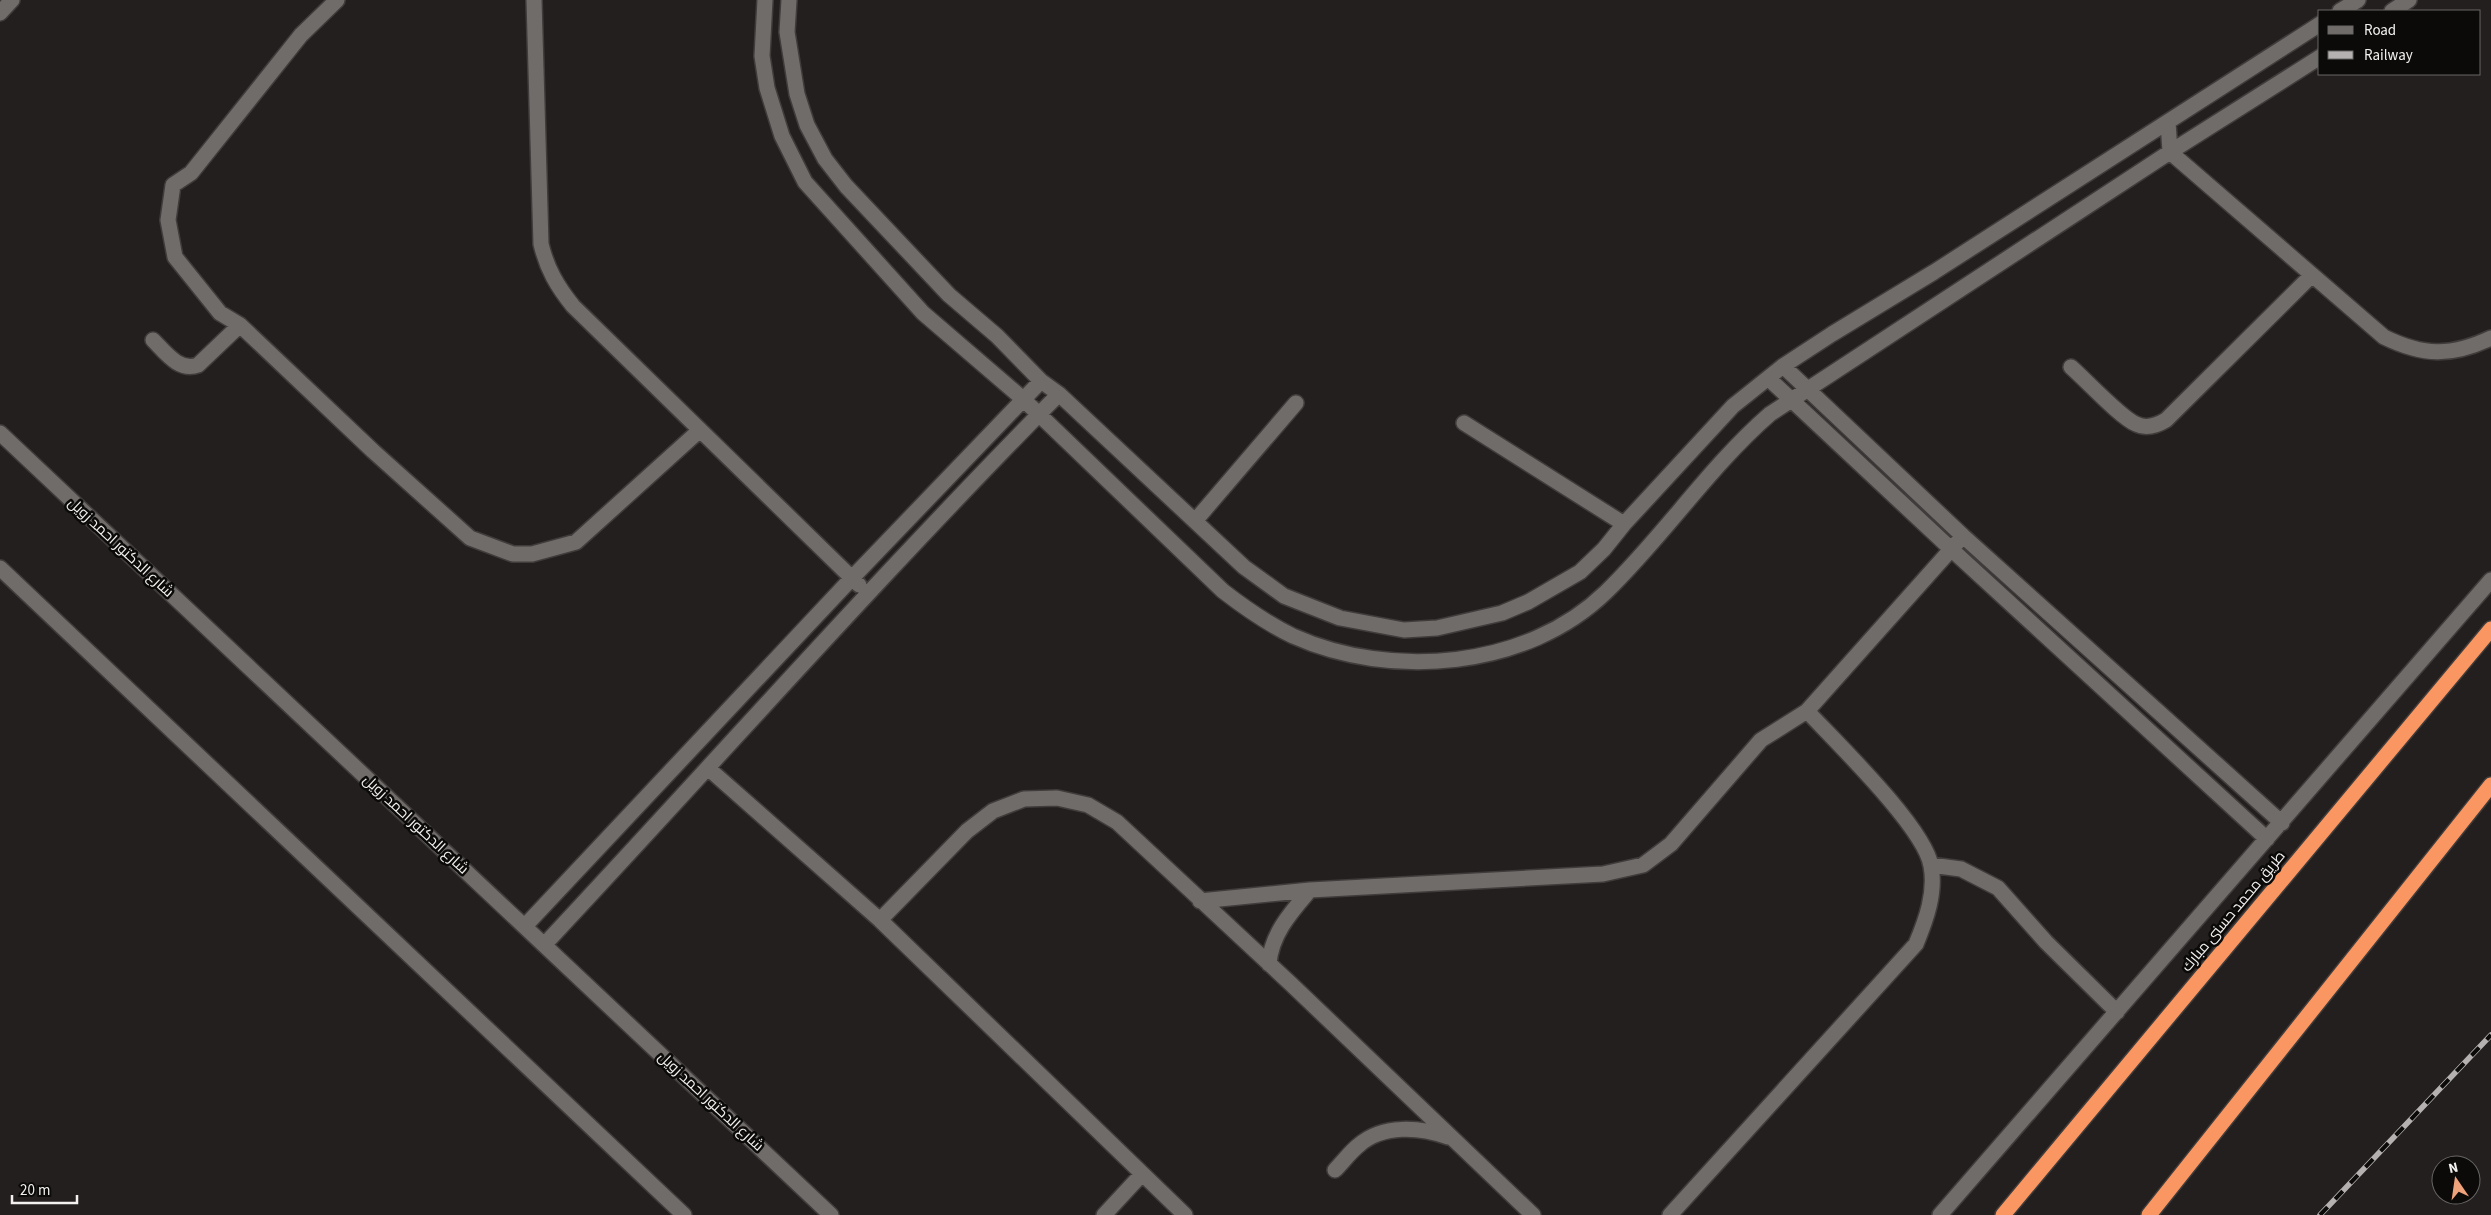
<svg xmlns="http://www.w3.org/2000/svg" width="2491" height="1215" font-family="'Source Sans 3',Cairo,sans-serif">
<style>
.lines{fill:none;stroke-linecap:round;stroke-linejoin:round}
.minor-casing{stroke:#3f3c3b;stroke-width:18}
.highway-casing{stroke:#3f3c3b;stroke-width:18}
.minor{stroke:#706c6a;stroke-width:15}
.highway{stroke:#f99661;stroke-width:15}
.rail-casing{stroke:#b4b1b0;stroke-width:5.5}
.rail{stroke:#0b0a09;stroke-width:4;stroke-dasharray:11;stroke-linecap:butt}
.labels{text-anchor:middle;stroke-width:5;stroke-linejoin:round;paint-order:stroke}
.street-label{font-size:15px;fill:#f3f1f0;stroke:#0b0a09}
</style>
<rect width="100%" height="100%" fill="#231f1e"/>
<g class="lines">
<g class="minor-casing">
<path id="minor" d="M337 0 301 35 191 173 173 185 168 220 175 257 220 313 240 325 373 451 470 538 513 554H532L576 542 700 430
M534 0 541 244C547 269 557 286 573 306L859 585
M765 0 762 56 767 88 782 136 805 182 923 313 1023 399 1223 591C1245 608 1268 624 1293 636 1391 680 1527 669 1606 592 1664 536 1709 467 1770 414L2170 152 2320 57
M789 0 787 32 797 94 807 125 825 159 846 186 949 295 997 336 1041 381 1059 394 1244 567 1284 596 1340 618 1404 630 1437 628 1502 613 1528 602 1580 572 1604 549 1624 524 1733 406 1783 366 1832 334 1934 272 2320 24
M2340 11 2358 0
M2392 11 2409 0
M0 13 12 0
M2168 122 2170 152 2384 337C2423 356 2451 357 2491 338
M153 340C165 352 179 372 198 365L240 325
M1783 366 1963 536 2282 823
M2071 367C2085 379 2121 418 2136 424 2146 429 2156 426 2166 420L2312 275
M1768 378 1951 549 2267 839
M1464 423 1624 524
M0 433 831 1215
M1195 521 1296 403
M0 568 684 1215
M709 769 880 920 1185 1215
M1931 865 1961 869 1998 888 2046 942 2117 1012
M1200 901 1310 890 1603 874 1643 865 1671 844 1761 740 1807 711 1963 536
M880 920 967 831 993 811 1024 799 1057 798 1088 805 1117 822 1291 984 1533 1215
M525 926 852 578 1041 381
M545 944C716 761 882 573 1059 394
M1269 964C1271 934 1292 911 1310 890
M1335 1170C1343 1162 1350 1152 1359 1145 1383 1124 1420 1127 1448 1137
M1104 1215 1142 1174
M1670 1215 1916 944C1926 920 1936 893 1931 866 1925 828 1836 742 1807 711
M1940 1215 2491 580"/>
</g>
<g class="highway-casing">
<path id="highway" d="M2003 1215 2491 629
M2149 1215 2491 785"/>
</g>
<use href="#minor" class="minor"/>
<use href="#highway" class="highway"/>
<g class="rail-casing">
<path id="rail" d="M2320 1215 2491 1035"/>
</g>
<use href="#rail" class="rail"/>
</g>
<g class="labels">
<g class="street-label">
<text transform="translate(121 547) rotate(43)" y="5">شارع الدكتور احمد زويل</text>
<text transform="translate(416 824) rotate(43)" y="5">شارع الدكتور احمد زويل</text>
<text transform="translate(2233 911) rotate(-50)" y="5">طريق محمد حسنى مبارك</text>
<text transform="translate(711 1101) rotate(43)" y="5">شارع الدكتور احمد زويل</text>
</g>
</g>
<rect x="2318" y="10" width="162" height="65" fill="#0b0a09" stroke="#686665"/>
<rect x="2328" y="26" width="25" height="8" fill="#706c6a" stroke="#686665"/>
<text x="2364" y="35" font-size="15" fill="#f3f1f0">Road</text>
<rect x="2328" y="51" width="25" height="8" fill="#b4b1b0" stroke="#686665"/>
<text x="2364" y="60" font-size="15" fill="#f3f1f0">Railway</text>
<g transform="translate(2456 1180) rotate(347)"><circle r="24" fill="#0b0a09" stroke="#686665"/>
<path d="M0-4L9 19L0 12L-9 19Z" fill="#f0a27a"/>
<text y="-8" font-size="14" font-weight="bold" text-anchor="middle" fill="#f3f1f0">N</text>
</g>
<path d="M12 1195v8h65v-8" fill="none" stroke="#f3f1f0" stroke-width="2.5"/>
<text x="20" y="1195" font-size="15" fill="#f3f1f0" stroke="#0b0a09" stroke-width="4" paint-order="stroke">20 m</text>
</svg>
